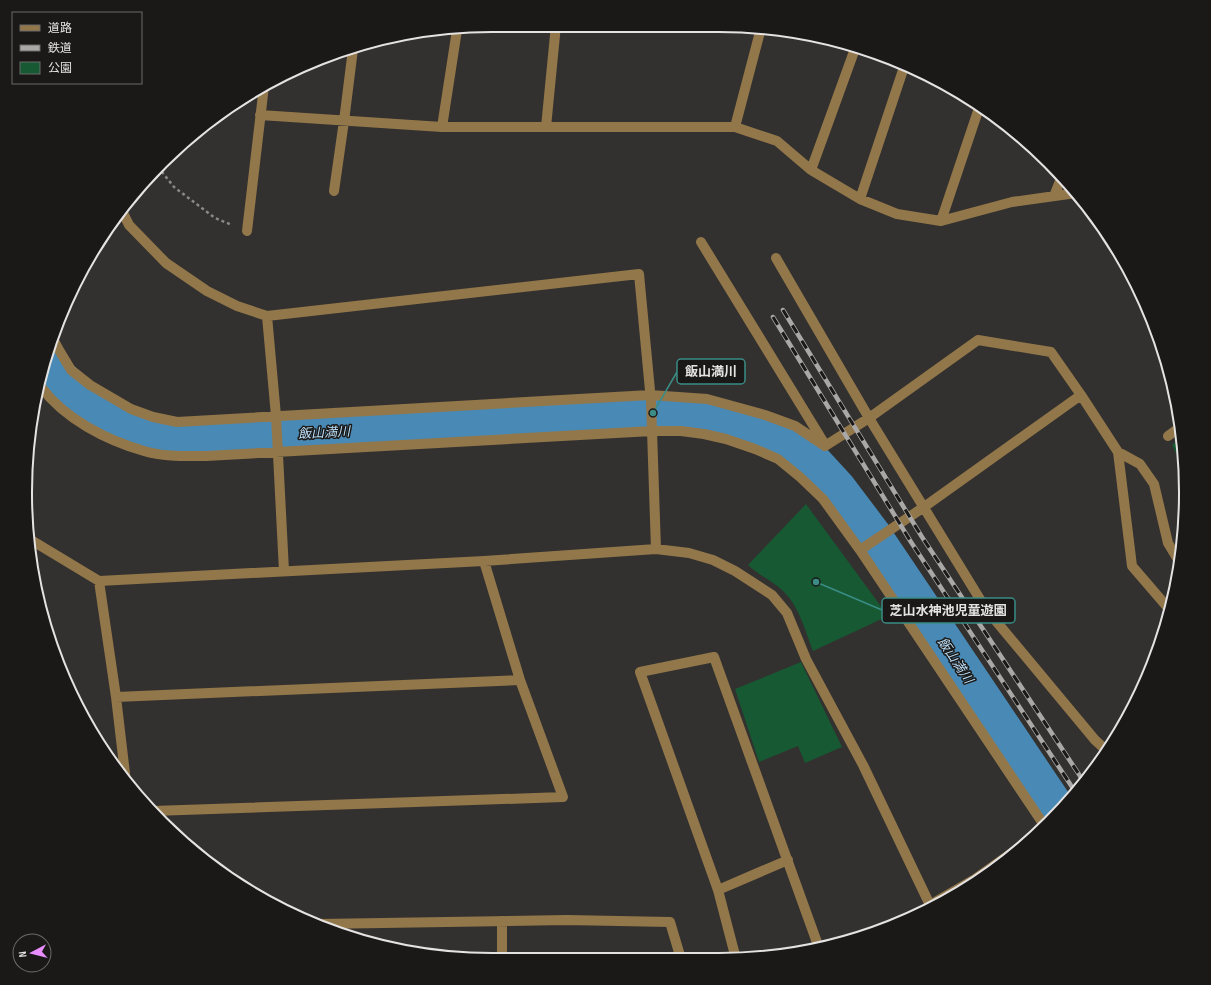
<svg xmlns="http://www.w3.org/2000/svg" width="1211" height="985" font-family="'Sofia Sans Condensed','Noto Sans JP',sans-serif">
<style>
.green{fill:#165933}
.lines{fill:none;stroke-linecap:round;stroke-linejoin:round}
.river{stroke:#4889b6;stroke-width:39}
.path{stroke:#8b8987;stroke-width:2.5;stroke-dasharray:3 3;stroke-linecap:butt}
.minor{stroke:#92774a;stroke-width:10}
.rail-casing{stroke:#aaa8a6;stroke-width:4.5}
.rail{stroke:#1a1918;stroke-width:3;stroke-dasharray:9;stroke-linecap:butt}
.labels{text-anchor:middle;stroke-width:3;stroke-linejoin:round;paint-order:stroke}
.water-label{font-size:13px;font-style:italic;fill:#bcdef7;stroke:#1a1918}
.rim{fill:none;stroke:#e5e3e2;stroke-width:2}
.leader{fill:none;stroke:#3a8c85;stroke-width:1.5}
.callout-dot{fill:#3a8c85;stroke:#1a1918;stroke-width:1.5}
.callout{fill:#1a1918;stroke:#3a8c85;stroke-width:1.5}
.callout-label{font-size:13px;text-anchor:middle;font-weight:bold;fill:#e5e3e2}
</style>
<rect width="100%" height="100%" fill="#33312f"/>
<path class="green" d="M1181 437 1185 462V472L1172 445Z
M806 504 888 616 813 651C805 630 799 606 783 591 773 581 758 575 748 565Z
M801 662 842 747 805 763 798 746 759 762 735 689Z"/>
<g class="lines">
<path class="river" d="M46 364C70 393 98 415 134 429 139 432 145 435 151 436 169 439 188 439 206 439L653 413 707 415 735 423 789 445 814 464 837 489 871 534 1058 812"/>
<path class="path" d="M158 167 174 187 215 218 232 225"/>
<path class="minor" d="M260 115 442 127H735L777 141 811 170 860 199 897 214 941 221 1012 202 1076 193
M442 127 457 30
M546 127 556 25
M735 127 761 28
M811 170 856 46
M334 191 344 121 353 49
M1054 196 1062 176
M860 199 905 64
M122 211 129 225 166 263 207 291 237 306 267 316 639 274 651 401 656 549
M941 221 980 105
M247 231 264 86
M701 242 824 443
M776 258 869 418 986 609 1095 740 1106 750
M267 316 276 416 284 571
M52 337 59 350 71 370 90 385 131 409 153 417 177 422 650 395 707 399 765 415 795 426 825 446 869 418 978 340 1051 352 1081 395
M41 387C65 419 106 440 144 451 164 457 185 456 206 456L652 431H681L704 434 726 439 755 449 778 459 800 477 823 499 860 550 1044 825
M1168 436 1179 428
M1118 452 1132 566 1169 609
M31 540 99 581 484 561 656 549 689 553 713 560 735 571 772 595 787 613 806 659 863 765 930 905V909
M860 550 924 507 1081 395 1118 452 1140 464 1154 484 1168 543 1180 563
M99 581 116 697 126 782
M116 697 520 680
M153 811 563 797 520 680 484 561
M718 890 788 860
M930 905 975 879 1020 847
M502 921V959
M319 924 567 920 670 922 681 959
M736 959 718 890 640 672 714 657 819 948"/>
<g class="rail-casing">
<path id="rail" d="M783 310 922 537 1084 782
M773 317 911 542 1076 793"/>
</g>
<use href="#rail" class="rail"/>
</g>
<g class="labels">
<g class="water-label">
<text transform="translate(324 432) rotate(-3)" y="5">飯山満川</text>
<text transform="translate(956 660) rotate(56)" y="5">飯山満川</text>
</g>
</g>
<path d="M0 0H1211V985H0ZM492 32H719A460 460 0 0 1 1179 492V493A460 460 0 0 1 719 953H492A460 460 0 0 1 32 493V492A460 460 0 0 1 492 32Z" fill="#1a1918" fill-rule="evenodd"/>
<path class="rim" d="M492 32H719A460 460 0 0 1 1179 492V493A460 460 0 0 1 719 953H492A460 460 0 0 1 32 493V492A460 460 0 0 1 492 32Z"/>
<path class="leader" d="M653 413L677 372M816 582L882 610"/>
<g class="callout-dot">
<circle cx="653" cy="413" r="4"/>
<circle cx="816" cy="582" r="4"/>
</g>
<g class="callout">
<rect x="677" y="359" width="68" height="25" rx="4"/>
<rect x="882" y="598" width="133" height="25" rx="4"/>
</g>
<g class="callout-label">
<text x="711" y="376">飯山満川</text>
<text x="948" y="615">芝山水神池児童遊園</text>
</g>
<rect x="12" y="12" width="130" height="72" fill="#1a1918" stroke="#6b6a69"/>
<rect x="20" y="25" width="20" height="6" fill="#92774a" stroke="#6b6a69"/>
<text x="48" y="32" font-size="12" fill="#e5e3e2">道路</text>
<rect x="20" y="45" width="20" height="6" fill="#aaa8a6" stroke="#6b6a69"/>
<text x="48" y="52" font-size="12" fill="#e5e3e2">鉄道</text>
<rect x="20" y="62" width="20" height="12" fill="#165933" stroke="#6b6a69"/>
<text x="48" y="72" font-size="12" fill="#e5e3e2">公園</text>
<g transform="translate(32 953) rotate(263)"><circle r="19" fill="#1a1918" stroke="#6b6a69"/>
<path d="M0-3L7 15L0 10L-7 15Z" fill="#e98dfe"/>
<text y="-6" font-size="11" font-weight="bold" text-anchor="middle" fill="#e5e3e2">N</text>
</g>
</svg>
